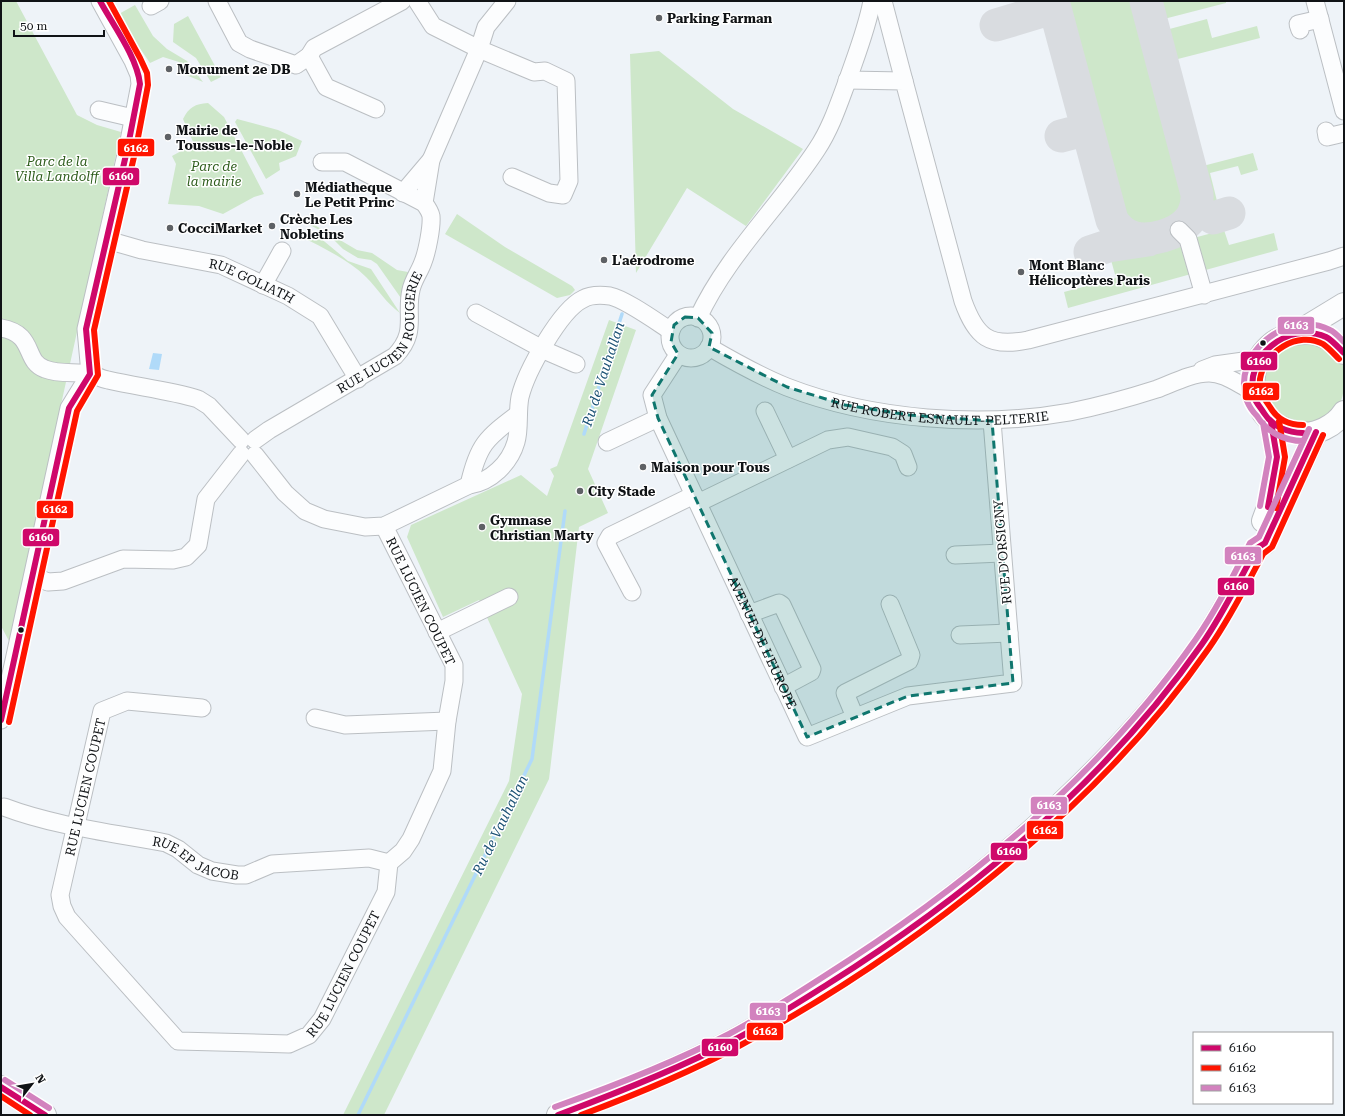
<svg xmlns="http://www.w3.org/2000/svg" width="1345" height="1116" font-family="'Roboto Serif',serif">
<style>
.green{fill:#cee7ca}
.water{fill:#b0daf9}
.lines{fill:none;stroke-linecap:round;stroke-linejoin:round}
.stream{stroke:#b0daf9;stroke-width:3.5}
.taxiway{stroke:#d9dce0;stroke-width:33}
.minor-casing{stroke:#bbbfc3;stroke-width:19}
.major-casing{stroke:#bbbfc3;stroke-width:24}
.minor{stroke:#fcfdfe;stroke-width:17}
.major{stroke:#fcfdfe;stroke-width:22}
.bus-1-casing{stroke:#fff;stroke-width:9}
.bus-2-casing{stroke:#fff;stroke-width:9}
.bus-3-casing{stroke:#fff;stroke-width:9}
.bus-1{stroke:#cf086a;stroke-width:6}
.bus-2{stroke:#ff1400;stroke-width:6}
.bus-3{stroke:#d282be;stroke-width:6}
.marked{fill:#0f766e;fill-opacity:0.2;stroke:#0f766e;stroke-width:3;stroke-dasharray:8 5;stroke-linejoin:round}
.poi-dot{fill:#5e6165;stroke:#fff;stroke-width:1.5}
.bus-dot{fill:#101316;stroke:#fff;stroke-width:1.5}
.labels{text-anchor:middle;stroke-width:3;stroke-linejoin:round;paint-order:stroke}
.poi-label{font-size:13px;font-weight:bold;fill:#101316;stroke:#fff;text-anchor:start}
.park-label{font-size:13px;font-style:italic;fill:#2d5c1b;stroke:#fff}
.street-label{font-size:13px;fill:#101316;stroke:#fff}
.water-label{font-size:14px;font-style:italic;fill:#1a5174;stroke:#fff}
.line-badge{stroke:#fff;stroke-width:1.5}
.badge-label{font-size:11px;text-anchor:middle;font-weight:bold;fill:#fff}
</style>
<rect width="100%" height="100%" fill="#eef3f8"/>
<path class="green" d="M1 1H16L77 115 97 125 121 132 9 641 1 626Z
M1061 1H1136L1185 188C1186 196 1187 203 1184 210 1177 227 1149 237 1133 228 1125 223 1119 215 1115 207Z
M1155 1H1226V3L1160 20Z
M135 5 153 36 167 49 187 61 203 82 186 75 179 62 163 57 150 63 117 15Z
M188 16 221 77 211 82 196 58 173 42 174 24Z
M1207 19 1212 38 1257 26 1260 38 1170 61 1162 31Z
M659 51 733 109 803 149 746 226 687 188 636 273 630 54Z
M208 103 224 117 264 194 254 197 223 214 199 206 168 204 176 164 172 156 194 144 183 119C189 107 195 104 208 103Z
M237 119 278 130 302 141 296 156 279 163 280 170 266 179 235 122Z
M1253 153 1258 170 1241 175 1238 166 1210 173 1219 209 1211 211 1199 167Z
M457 214 505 247 572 286 575 290 570 295 557 298 445 234Z
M306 220 357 250 372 253 397 270 408 272 403 301 377 264 371 260 358 258 343 249 329 235 306 223Z
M1223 227 1229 245 1274 233 1278 250 1068 308 1064 292 1116 278 1111 260 1216 232V229Z
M302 230 319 237 348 261 371 269 400 313C386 303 378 289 366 277 348 259 321 247 298 235Z
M609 320 636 330 588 469 608 513 579 527 549 779 384 1115H343L509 781 522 694 479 600 443 617 407 537 411 525 521 475 547 496 554 476 550 469 557 466Z
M1304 337 1343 360 1344 364C1344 405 1345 405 1311 426L1272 414 1259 372 1265 358Z"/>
<path class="water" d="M153 353 162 354 159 370 149 369Z"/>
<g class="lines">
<path class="stream" d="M584 434 622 314
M358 1115 532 759 565 511"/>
<path class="taxiway" d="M1053 1 1112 220C1124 240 1142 242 1163 236 1184 230 1198 217 1197 194L1146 1
M996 25 1046 10H1050L1056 14
M1061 136 1080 131 1088 135
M1213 218 1229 213
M1090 252 1108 246 1148 240"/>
<g class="minor-casing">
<g id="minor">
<path d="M217 1 239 43 250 49 296 65 309 56 314 48 402 1"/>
<path d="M417 1 433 26 479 49 534 72 545 71 566 81 569 181 563 195 549 193 512 177"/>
<path d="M883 1 904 81"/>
<path d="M1315 1 1344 111"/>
<path d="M151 6 160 1"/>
<path d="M1300 30 1298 24 1320 19"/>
<path d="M309 56 326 87 376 109"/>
<path d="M847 80 904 81 963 301C976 337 989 348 1028 340L1329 261 1344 256"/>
<path d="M99 110 133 118"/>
<path d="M1326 131 1327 137 1344 133"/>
<path d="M403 193 431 160"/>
<path d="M424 203 431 160 479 49 486 27 507 1"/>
<path d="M1179 230 1188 239 1204 295"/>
<path id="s1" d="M107 240 142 250 221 265 288 296 320 316 358 379"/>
<path d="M263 285 282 251"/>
<path d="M476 313 546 351 576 364"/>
<circle cx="691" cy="337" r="21"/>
<path d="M698 318C727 255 780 206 817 149 831 128 839 103 848 79 857 53 867 28 872 1"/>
<path d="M1 328C36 334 23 361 45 369 60 375 76 371 91 374 97 376 102 379 108 380 138 387 169 390 198 399L209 406 241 440"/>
<path id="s2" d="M709 347C733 361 762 377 787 387 872 420 981 428 1070 412 1100 406 1129 398 1157 389 1173 383 1192 373 1209 373 1225 373 1239 385 1253 391"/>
<path id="s3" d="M678 355 652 395 658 418 807 737 908 696 1013 683 992 421"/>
<path d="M1202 370 1215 365 1258 359"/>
<path d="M765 411 788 459"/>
<path id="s4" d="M255 440 269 430 395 356C418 332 405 316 411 290 413 280 420 271 423 262 427 252 432 227 431 216 430 211 427 207 424 203L345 162H322"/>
<path d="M607 442 658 418"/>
<path d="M255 455 285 493 305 511 324 519 365 527 384 526 469 485C491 482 510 463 516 442 520 428 517 412 520 397 526 372 560 310 583 299 590 295 602 295 610 296 625 299 657 322 671 331"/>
<path d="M469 485C478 445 486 438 518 414"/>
<path d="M698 503 828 440 848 437 892 447 903 454 908 467"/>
<path d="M955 555 1002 553"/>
<path d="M33 576 48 582 63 581 123 559 173 560 186 557 198 545 206 499 241 454"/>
<path d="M632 592 606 543 610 536 694 495"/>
<path d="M749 614 779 603 782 605 812 669 811 672 783 687"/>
<path d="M437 632 509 597"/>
<path d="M960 635 1009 633"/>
<path id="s5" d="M202 708 127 701 102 711 60 895 62 906 67 917 178 1041 289 1044 309 1035 322 1019 386 892 389 863 403 851 411 839 442 771 447 721 454 681V665L384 526"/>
<path d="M855 717 845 693 909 661 911 655 890 604"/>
<path d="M315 718 345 725 447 721"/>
<path d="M1 720 69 408 90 374 86 329 128 146 140 84 139 75 133 61 100 1"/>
<path id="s6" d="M4 807C54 826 113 833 166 843L178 849 198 865 212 871 237 875H246L272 864 369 858 389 863"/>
</g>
</g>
<g class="major-casing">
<path id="major" d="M1298 332 1344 304
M1344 353C1336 342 1322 333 1308 333 1241 330 1233 423 1299 433 1315 436 1335 426 1344 412
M1263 521 1270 502 1277 457 1271 422
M1 1087 45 1115
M558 1115C616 1094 673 1071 728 1043 746 1034 763 1023 780 1013 866 963 945 906 1020 841 1087 782 1151 717 1202 644 1223 614 1239 581 1257 548L1265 543 1316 432"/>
</g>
<use href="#minor" class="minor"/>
<use href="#major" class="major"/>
<g class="bus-1-casing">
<path id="bus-1" d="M1303 433C1288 433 1272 426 1264 413 1261 408 1256 403 1254 397 1243 357 1288 320 1326 337 1332 340 1339 348 1344 353
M1268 507 1277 457 1271 422
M1 720 69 408 90 374 86 329 128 146 140 84C137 57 113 25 100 1
M1 1087 45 1115
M558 1115C617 1093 676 1070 732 1041 765 1024 796 1004 828 984 969 895 1105 782 1202 644 1223 614 1239 580 1257 548L1265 543 1316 432"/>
</g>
<g class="bus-2-casing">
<path id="bus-2" d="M1303 425C1289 425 1277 419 1270 407 1264 399 1259 390 1260 379 1264 352 1298 330 1323 344 1329 348 1334 354 1339 359
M1276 508 1285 457 1279 421
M9 722 77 411 98 375 94 330 136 148 148 85 147 73 140 58 109 1
M1 1096 30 1115
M581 1115C635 1095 688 1073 739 1046 910 955 1098 808 1209 648 1230 618 1246 586 1263 554L1272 547 1323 435"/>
</g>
<g class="bus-3-casing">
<path id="bus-3" d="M1303 441C1284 441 1267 432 1257 416 1253 412 1249 406 1247 401 1230 354 1288 308 1330 330 1335 332 1340 338 1344 342
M1260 506 1269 457 1263 423
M5 1080 49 1108
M555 1107C614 1086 673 1063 729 1034 761 1017 792 997 823 977 963 889 1101 775 1196 639 1217 609 1233 576 1250 543L1259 537 1309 429"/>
</g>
<use href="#bus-1" class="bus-1"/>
<use href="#bus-2" class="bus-2"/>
<use href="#bus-3" class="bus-3"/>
</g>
<path class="marked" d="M685 317 698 318 712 333 709 347 787 387 845 405 909 415 992 421 1013 683 908 696 807 737 658 418 652 395 678 354 671 342 674 325Z"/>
<g class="poi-dot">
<circle cx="659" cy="18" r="4"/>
<circle cx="169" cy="69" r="4"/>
<circle cx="168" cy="137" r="4"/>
<circle cx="297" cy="194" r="4"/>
<circle cx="272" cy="226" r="4"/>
<circle cx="170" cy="228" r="4"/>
<circle cx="604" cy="260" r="4"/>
<circle cx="1021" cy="272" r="4"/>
<circle cx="643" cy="467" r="4"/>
<circle cx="580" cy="491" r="4"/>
<circle cx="482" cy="527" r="4"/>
</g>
<g class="bus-dot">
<circle cx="1263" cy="343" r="3.5"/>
<circle cx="21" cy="630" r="3.5"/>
</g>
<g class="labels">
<g class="poi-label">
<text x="667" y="23">Parking Farman</text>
<text x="177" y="74">Monument 2e DB</text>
<text x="176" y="135">Mairie de<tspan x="176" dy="15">Toussus-le-Noble</tspan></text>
<text x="305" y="192">Médiatheque<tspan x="305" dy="15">Le Petit Princ</tspan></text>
<text x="280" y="224">Crèche Les<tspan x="280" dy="15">Nobletins</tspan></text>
<text x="178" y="233">CocciMarket</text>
<text x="612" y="265">L'aérodrome</text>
<text x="1029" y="270">Mont Blanc<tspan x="1029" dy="15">Hélicoptères Paris</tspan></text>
<text x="651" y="472">Maison pour Tous</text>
<text x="588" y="496">City Stade</text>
<text x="490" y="525">Gymnase<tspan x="490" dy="15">Christian Marty</tspan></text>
</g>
<g class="park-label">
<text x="57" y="166">Parc de la<tspan x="57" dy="15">Villa Landolff</tspan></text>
<text x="214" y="171">Parc de<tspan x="214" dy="15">la mairie</tspan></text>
</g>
<g class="street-label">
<text dy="5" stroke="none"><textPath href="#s1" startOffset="151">RUE GOLIATH</textPath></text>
<text dy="5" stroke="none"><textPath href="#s4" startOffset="175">RUE LUCIEN ROUGERIE</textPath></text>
<text dy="5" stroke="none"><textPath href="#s2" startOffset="244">RUE ROBERT ESNAULT-PELTERIE</textPath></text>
<text transform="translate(1002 552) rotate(-95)" y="5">RUE D'ORSIGNY</text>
<text transform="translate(421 601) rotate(64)" y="5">RUE LUCIEN COUPET</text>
<text dy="5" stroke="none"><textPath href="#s3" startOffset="319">AVENUE DE L'EUROPE</textPath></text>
<text transform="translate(85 787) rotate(-77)" y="5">RUE LUCIEN COUPET</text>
<text dy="5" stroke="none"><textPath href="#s6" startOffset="200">RUE EP JACOB</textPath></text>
<text dy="5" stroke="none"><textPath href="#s5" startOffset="684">RUE LUCIEN COUPET</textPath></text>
</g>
<g class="water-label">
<text transform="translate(603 374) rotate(-72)" y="5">Ru de Vauhallan</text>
<text transform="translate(500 825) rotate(-64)" y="5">Ru de Vauhallan</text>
</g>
</g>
<g class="line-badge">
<rect x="117" y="138" width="38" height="19" rx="4" fill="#ff1400"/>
<rect x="102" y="167" width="38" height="19" rx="4" fill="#cf086a"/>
<rect x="1277" y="316" width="38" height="19" rx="4" fill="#d282be"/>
<rect x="1240" y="351" width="38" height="20" rx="4" fill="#cf086a"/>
<rect x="1242" y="382" width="38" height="19" rx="4" fill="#ff1400"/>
<rect x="36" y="500" width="38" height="19" rx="4" fill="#ff1400"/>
<rect x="22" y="528" width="38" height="19" rx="4" fill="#cf086a"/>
<rect x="1224" y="546" width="38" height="19" rx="4" fill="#d282be"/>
<rect x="1217" y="577" width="38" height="19" rx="4" fill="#cf086a"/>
<rect x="1030" y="796" width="38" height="19" rx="4" fill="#d282be"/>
<rect x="1026" y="820" width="38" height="20" rx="4" fill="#ff1400"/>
<rect x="990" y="842" width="38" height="19" rx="4" fill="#cf086a"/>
<rect x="749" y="1002" width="38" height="19" rx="4" fill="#d282be"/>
<rect x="746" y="1022" width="38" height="19" rx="4" fill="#ff1400"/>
<rect x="701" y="1038" width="38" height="19" rx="4" fill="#cf086a"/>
</g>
<g class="badge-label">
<text x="136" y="152">6162</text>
<text x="121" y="180">6160</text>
<text x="1296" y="329">6163</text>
<text x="1259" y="365">6160</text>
<text x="1261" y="395">6162</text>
<text x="55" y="513">6162</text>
<text x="41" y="541">6160</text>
<text x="1243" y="560">6163</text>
<text x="1236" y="590">6160</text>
<text x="1049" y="809">6163</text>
<text x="1045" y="834">6162</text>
<text x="1009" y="855">6160</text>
<text x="768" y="1015">6163</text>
<text x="765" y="1035">6162</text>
<text x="720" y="1051">6160</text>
</g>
<rect width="1345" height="1116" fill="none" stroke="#101316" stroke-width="4"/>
<rect x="1193" y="1032" width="140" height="72" fill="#ffffff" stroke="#9fa1a2"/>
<rect x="1201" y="1045" width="20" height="6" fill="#cf086a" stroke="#9fa1a2"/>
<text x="1229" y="1052" font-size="12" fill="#101316">6160</text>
<rect x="1201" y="1065" width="20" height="6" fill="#ff1400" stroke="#9fa1a2"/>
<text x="1229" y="1072" font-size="12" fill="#101316">6162</text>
<rect x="1201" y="1085" width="20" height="6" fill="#d282be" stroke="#9fa1a2"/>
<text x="1229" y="1092" font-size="12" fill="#101316">6163</text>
<g transform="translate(32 1084) rotate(59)" stroke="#ffffff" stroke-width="3" paint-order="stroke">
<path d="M0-3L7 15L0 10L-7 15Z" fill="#101316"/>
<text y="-6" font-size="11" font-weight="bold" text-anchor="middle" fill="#101316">N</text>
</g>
<path d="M14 30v6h90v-6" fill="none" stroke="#101316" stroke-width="2"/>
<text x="20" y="30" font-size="12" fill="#101316" stroke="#ffffff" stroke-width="3" paint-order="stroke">50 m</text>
</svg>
